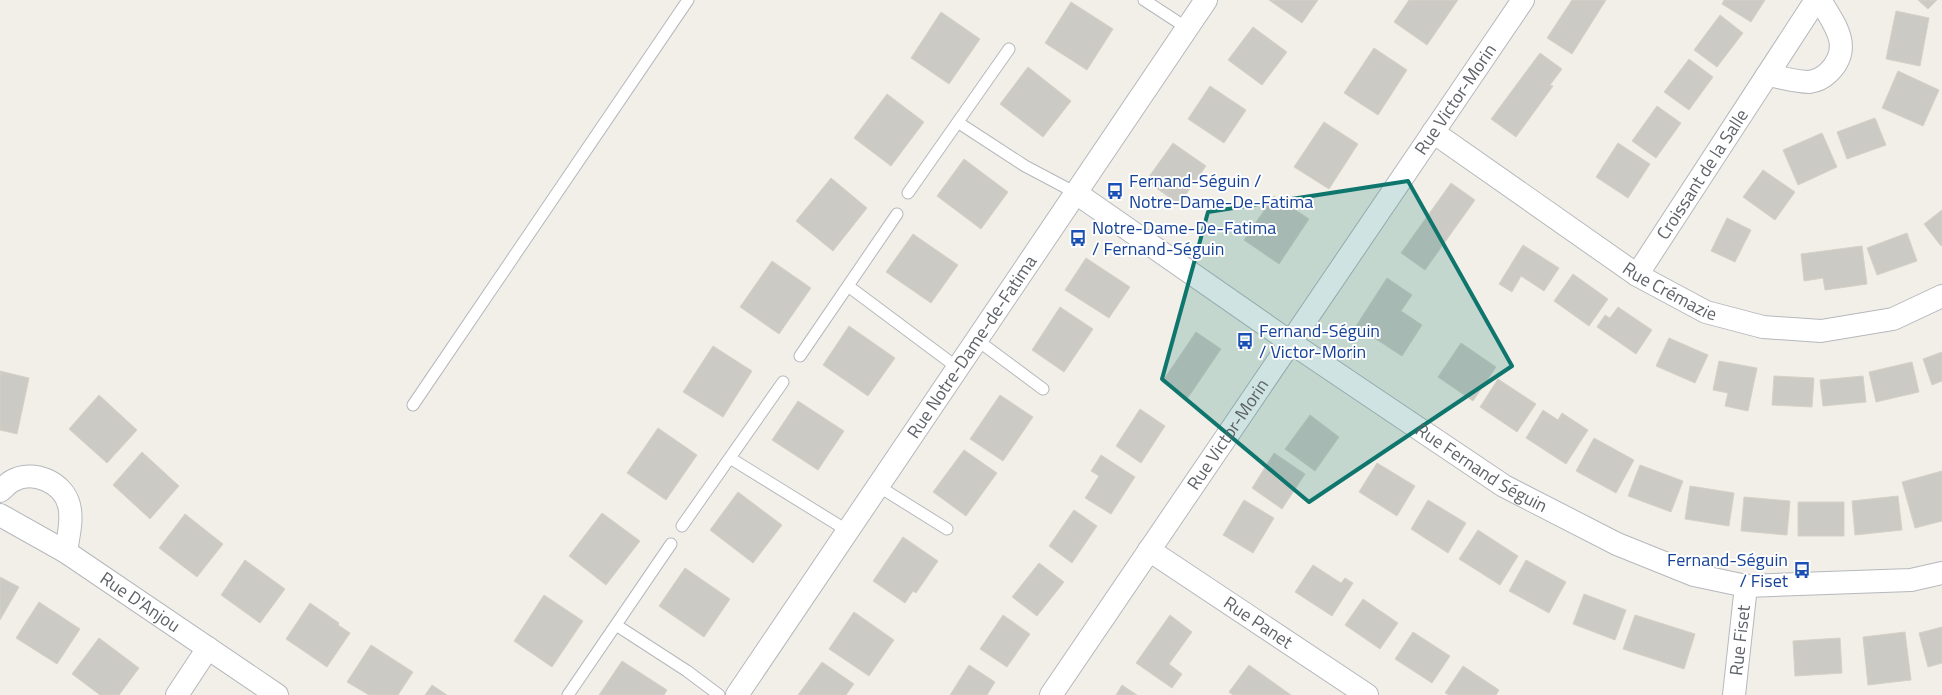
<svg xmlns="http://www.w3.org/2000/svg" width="1942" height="695" font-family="'Titillium Web',sans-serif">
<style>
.building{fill:#cccac5;stroke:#d6d1c6}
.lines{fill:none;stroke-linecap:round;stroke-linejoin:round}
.service-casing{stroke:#b5b8bc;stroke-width:13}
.minor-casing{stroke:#b5b8bc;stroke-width:24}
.service{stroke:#fff;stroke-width:11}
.minor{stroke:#fff;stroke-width:22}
.marked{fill:#0f766e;fill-opacity:0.2;stroke:#0f766e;stroke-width:4;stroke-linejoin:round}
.labels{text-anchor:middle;stroke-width:4;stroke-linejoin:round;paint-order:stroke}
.street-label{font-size:18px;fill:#5f6368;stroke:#fff}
.transit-label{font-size:18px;fill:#164399;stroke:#fff;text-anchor:start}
</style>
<rect width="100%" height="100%" fill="#f1efe8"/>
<path class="building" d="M1269 0H1318L1302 23Z
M1409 0H1458L1427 45 1394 22Z
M1572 0H1606L1572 54 1547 38Z
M1724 0H1765L1751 22 1722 4Z
M1918 0H1937L1928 9Z
M1071 2 1113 29 1087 70 1045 43Z
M1896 11 1929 18 1920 66 1886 59Z
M941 12 980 39 949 84 911 58Z
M1720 15 1743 33 1717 67 1694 50Z
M1253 27 1287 52 1262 85 1228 60Z
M1374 48 1407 70 1378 115 1344 93Z
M1540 53 1562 69 1550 85 1553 86 1516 137 1491 119Z
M1689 59 1713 77 1689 110 1664 92Z
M1028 67 1071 101 1043 137 1000 104Z
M1898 71 1939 90 1923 126 1882 108Z
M1210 86 1246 110 1224 143 1188 119Z
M887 94 924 122 891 166 854 138Z
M1657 106 1681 123 1656 158 1632 141Z
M1875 118 1886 145 1847 159 1837 132Z
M1324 122 1358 144 1329 189 1294 167Z
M1822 133 1837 167 1798 185 1783 150Z
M1173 143 1206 166 1179 204 1146 181Z
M1618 143 1650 164 1628 198 1596 177Z
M964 159 1008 192 981 229 937 196Z
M1763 170 1795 192 1775 220 1743 197Z
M831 178 867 208 833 251 796 221Z
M1451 183 1475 200 1425 270 1401 253Z
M1274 196 1309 219 1279 264 1244 240Z
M1942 210V245L1941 246 1924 224Z
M1727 218 1751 230 1735 262 1711 251Z
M1907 233 1917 261 1877 275 1867 248Z
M913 234 958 265 931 303 886 272Z
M1523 245 1559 268 1544 291 1521 276 1512 292 1499 284Z
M1862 246 1867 284 1825 290 1823 278 1804 281 1801 254Z
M1086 258 1130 287 1109 318 1065 290Z
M772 261 811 288 779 334 740 307Z
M1573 274 1608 299 1589 326 1554 301Z
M1387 278 1412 295 1401 311 1422 325 1402 356 1356 326Z
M1060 307 1093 329 1064 372 1032 350Z
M1618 307 1652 330 1636 354 1597 327 1605 315 1610 318Z
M849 326 895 358 868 396 823 365Z
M1196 332 1221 349 1187 399 1162 382Z
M1669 338 1708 355 1695 383 1656 366Z
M1461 343 1496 367 1473 401 1438 377Z
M713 346 752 371 723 417 683 392Z
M1942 352V381L1932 385 1923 359Z
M1719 361 1757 368 1748 411 1725 406 1728 393 1713 390Z
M1912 362 1919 392 1876 402 1869 372Z
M0 371 29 378 17 434 0 430Z
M1774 376 1814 378 1812 407 1772 405Z
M1863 376 1866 402 1823 406 1820 380Z
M1498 379 1536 404 1517 432 1480 407Z
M99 395 137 430 107 463 69 429Z
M1000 395 1033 417 1003 461 970 439Z
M798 401 844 431 818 470 772 440Z
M1140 409 1165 426 1141 463 1116 446Z
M1543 410 1558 420 1562 413 1588 430 1566 464 1526 438Z
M1310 415 1339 437 1315 471 1285 449Z
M658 428 697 455 666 500 627 473Z
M1594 438 1634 460 1616 493 1576 471Z
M964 450 997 473 966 516 933 492Z
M142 452 179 486 150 519 113 485Z
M1274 453 1305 474 1282 509 1252 488Z
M1101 455 1135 477 1111 514 1085 498 1099 476 1091 471Z
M1377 463 1415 486 1397 516 1359 492Z
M1640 465 1683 481 1671 512 1628 496Z
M1942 471V521L1915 528 1902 482Z
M1690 486 1734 493 1729 526 1685 519Z
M738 492 782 525 753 563 710 530Z
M1898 496 1902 530 1855 535 1852 501Z
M1744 497 1790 501 1787 535 1741 531Z
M1244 500 1274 518 1253 553 1223 535Z
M1428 500 1466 523 1448 553 1411 529Z
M1798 502H1844V536H1798Z
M1074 510 1097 526 1072 563 1049 546Z
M602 513 640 541 606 585 569 556Z
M185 514 223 544 197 577 159 548Z
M1478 530 1518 556 1500 585 1459 559Z
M903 537 938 561 916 593 913 591 905 603 873 581Z
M245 560 285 589 260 623 221 595Z
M1526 560 1566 582 1549 613 1509 591Z
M1039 563 1064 582 1037 616 1012 597Z
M1313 565 1341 583 1345 578 1353 583 1332 616 1295 592Z
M685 568 730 599 704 637 659 606Z
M0 577 19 587 0 620Z
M1584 594 1626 610 1615 640 1573 624Z
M544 595 583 621 552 667 514 641Z
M1363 599 1398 623 1380 649 1345 625Z
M39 602 80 629 57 664 16 638Z
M310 603 339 623 338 625 350 633 327 667 286 639Z
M854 612 894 640 869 676 829 649Z
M1003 615 1030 634 1007 667 980 649Z
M1170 615 1192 632 1169 664 1182 674 1172 688 1136 663Z
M1635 615 1695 634 1684 669 1623 649Z
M1942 627V663L1928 667 1919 633Z
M1413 632 1450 656 1432 683 1395 659Z
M1905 632 1911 680 1868 685 1863 637Z
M99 638 139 668 119 695H100L72 674Z
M1840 638 1842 673 1795 676 1793 641Z
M371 645 413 672 398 695H369L347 682Z
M622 661 667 690 664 695H599Z
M822 662 854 684 846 695H798Z
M969 665 995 682 987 695H950Z
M1249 665 1291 695H1233L1229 692Z
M1463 666 1499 690 1496 695H1449L1445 693Z
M432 685 447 695H425Z
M1122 685 1137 695H1116Z"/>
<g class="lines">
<g class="service-casing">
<path id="service" d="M1144 0 1187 28
M959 123 1025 166 1076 193
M908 193 1009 49
M848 286 958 368
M977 340 1043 389
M800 356 897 214
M413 405 688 0
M730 458 848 531
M878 486 947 529
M682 526 783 382
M616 625 687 671 719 695
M568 695 671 544"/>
</g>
<g class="minor-casing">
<g id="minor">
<path d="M1767 75C1780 77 1796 82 1809 82 1817 81 1824 77 1829 72 1854 47 1834 24 1820 0"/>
<path id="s1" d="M1433 132 1637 275 1706 312 1763 327 1821 331 1893 319 1942 296"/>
<path id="s2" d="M1076 193 1290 342 1504 486 1617 544 1694 575 1746 586 1911 580 1942 573"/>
<path id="s3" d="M1637 275 1816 0"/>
<path d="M0 491C4 488 8 483 12 481 33 469 63 482 69 505 73 520 68 537 66 552"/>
<path id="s4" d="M0 515 66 552 277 695"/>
<path id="s5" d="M1149 550 1367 695"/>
<path d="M177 695 208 648"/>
<path id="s6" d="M737 695 1206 0"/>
<path id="s7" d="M1051 695 1523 0"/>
<path id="s8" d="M1734 695 1746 586"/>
</g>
</g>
<use href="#service" class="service"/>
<use href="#minor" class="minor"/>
</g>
<path class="marked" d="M1408 181 1512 366 1309 502 1162 379 1208 212Z"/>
<defs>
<g id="bus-bare" transform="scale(1.35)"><path d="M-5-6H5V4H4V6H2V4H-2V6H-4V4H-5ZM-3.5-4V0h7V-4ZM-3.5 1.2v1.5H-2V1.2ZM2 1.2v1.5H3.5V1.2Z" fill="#1a4fb4" stroke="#fff" stroke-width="2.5" paint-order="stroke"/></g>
</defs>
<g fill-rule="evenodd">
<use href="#bus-bare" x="1115" y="191"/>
<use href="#bus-bare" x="1078" y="238"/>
<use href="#bus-bare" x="1245" y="341"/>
<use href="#bus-bare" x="1802" y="570"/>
</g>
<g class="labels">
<g class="street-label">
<text dy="6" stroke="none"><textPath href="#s7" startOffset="720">Rue Victor-Morin</textPath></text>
<text dy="6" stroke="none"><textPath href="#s3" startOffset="120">Croissant de la Salle</textPath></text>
<text dy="6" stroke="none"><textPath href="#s1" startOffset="286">Rue Crémazie</textPath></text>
<text dy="6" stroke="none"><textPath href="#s6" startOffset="420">Rue Notre-Dame-de-Fatima</textPath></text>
<text dy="6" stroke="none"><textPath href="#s7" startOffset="315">Rue Victor-Morin</textPath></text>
<text dy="6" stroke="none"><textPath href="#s2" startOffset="490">Rue Fernand Séguin</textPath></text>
<text dy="6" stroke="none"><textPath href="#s4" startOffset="165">Rue D'Anjou</textPath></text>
<text dy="6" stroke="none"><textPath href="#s5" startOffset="131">Rue Panet</textPath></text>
<text dy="6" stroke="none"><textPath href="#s8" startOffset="55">Rue Fiset</textPath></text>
</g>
<g class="transit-label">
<text x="1129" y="187">Fernand-Séguin /<tspan x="1129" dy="21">Notre-Dame-De-Fatima</tspan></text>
<text x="1092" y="234">Notre-Dame-De-Fatima<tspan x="1092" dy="21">/ Fernand-Séguin</tspan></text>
<text x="1259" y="337">Fernand-Séguin<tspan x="1259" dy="21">/ Victor-Morin</tspan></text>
<text x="1788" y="566" text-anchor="end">Fernand-Séguin<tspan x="1788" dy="21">/ Fiset</tspan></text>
</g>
</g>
</svg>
